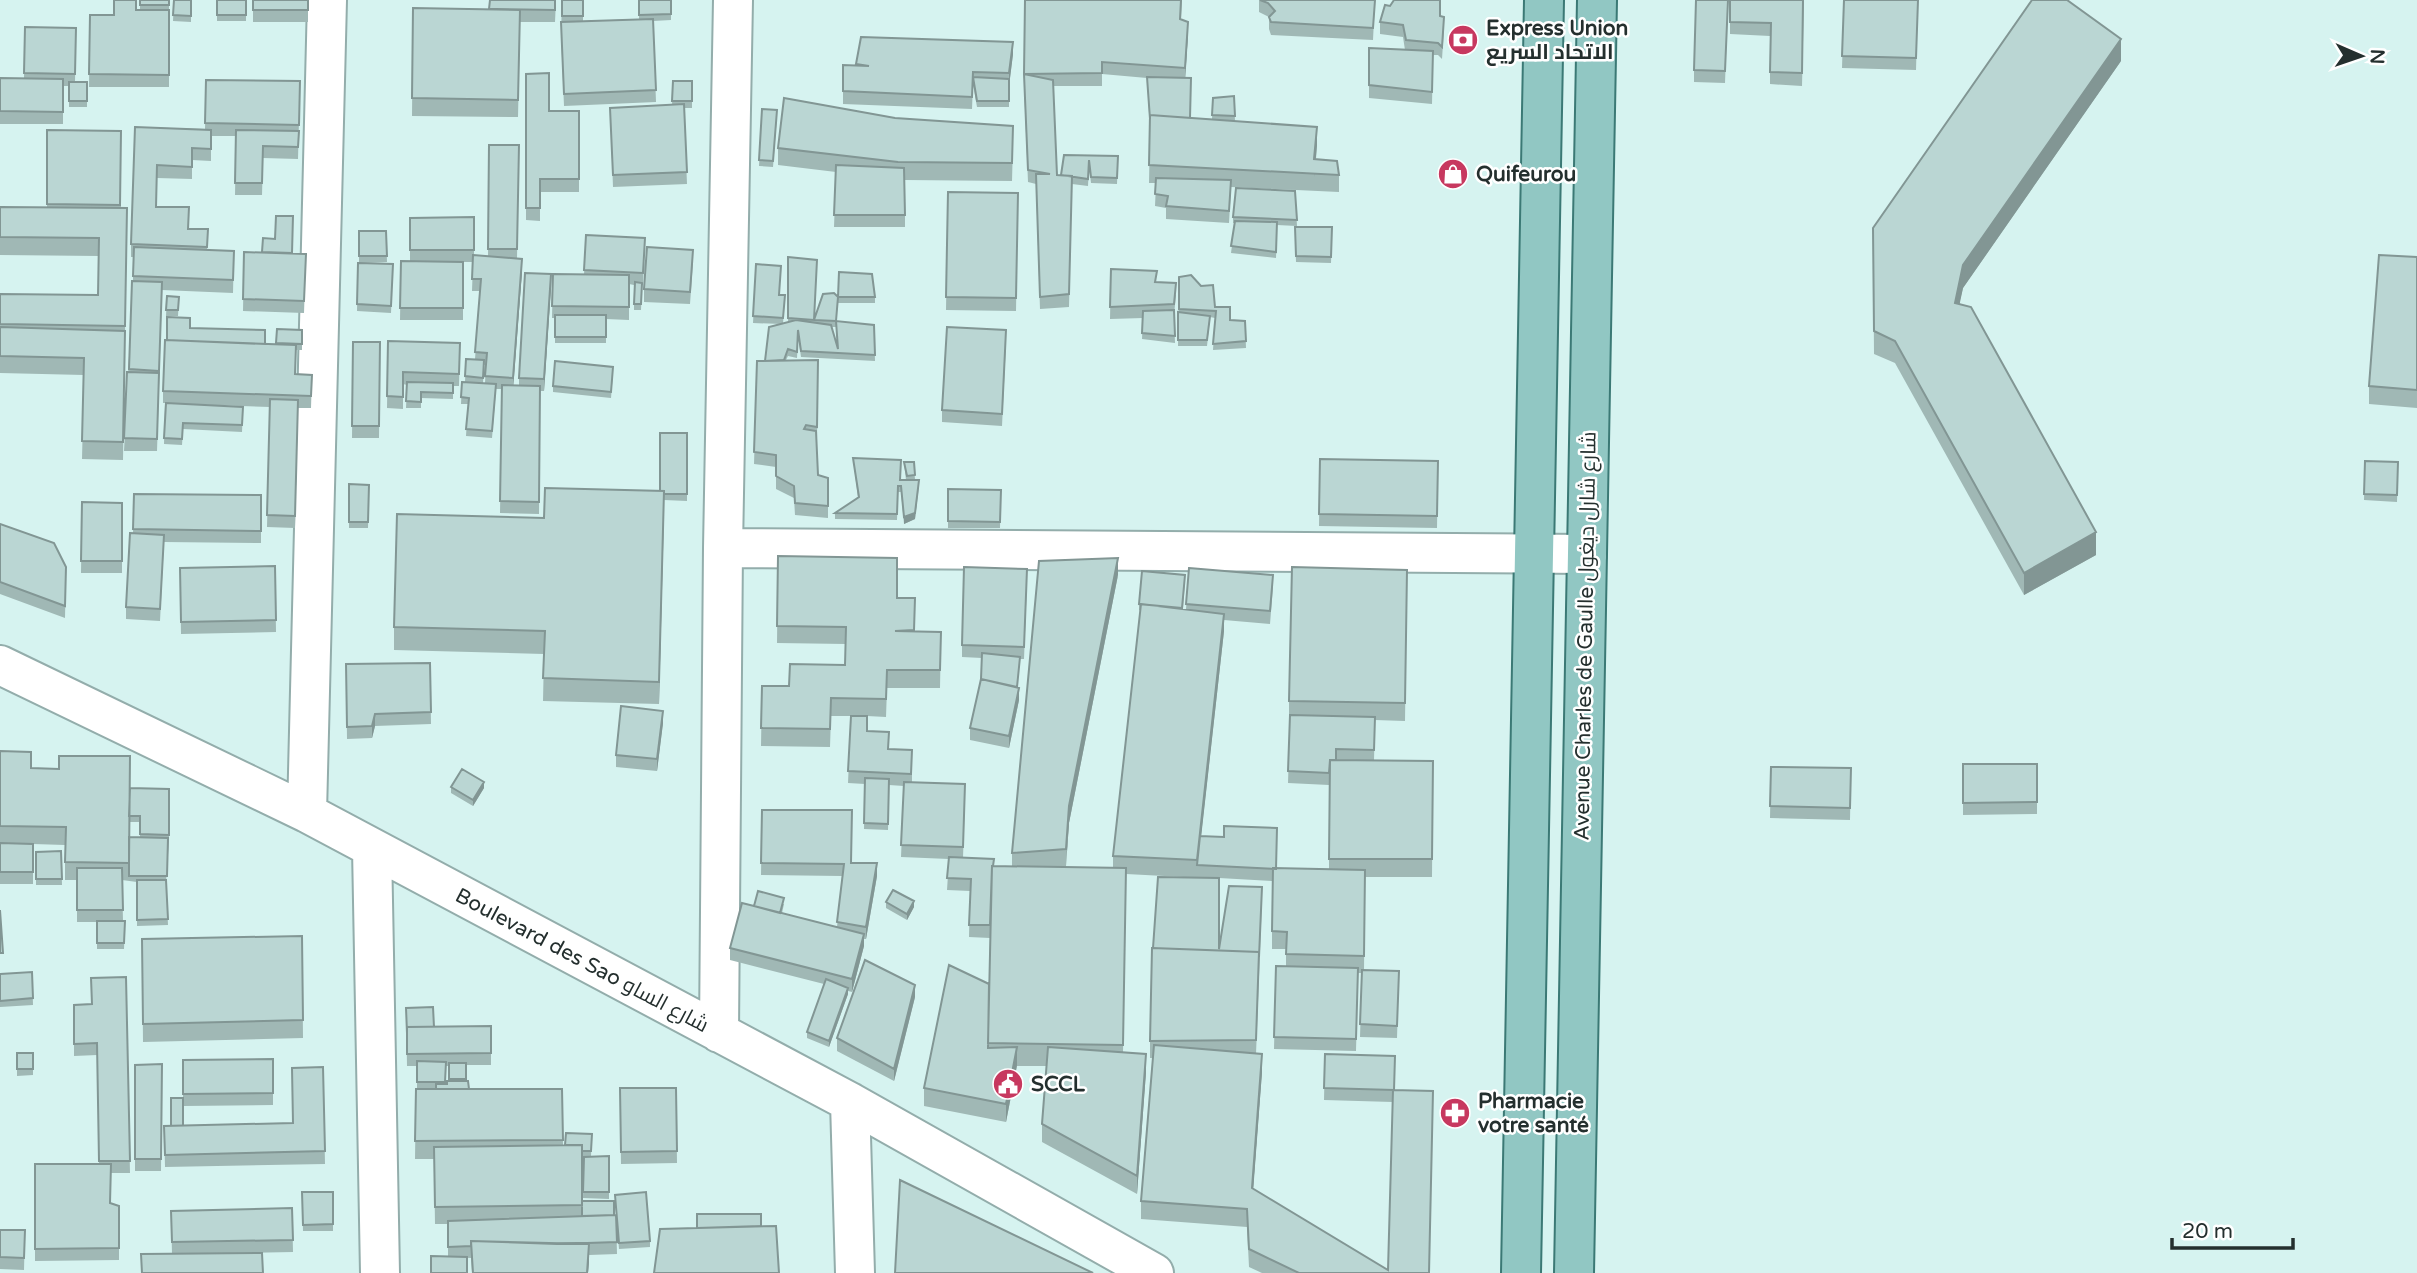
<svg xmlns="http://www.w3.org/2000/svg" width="2417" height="1273" font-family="'Varela Round',Cairo,sans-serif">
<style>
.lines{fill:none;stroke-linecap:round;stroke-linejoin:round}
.minor-casing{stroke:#93adab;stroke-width:42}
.major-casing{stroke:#3b7975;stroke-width:42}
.minor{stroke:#fff;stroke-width:38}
.major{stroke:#91c7c3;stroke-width:38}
.wall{fill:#a0b8b5;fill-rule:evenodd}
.shaded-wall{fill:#829694}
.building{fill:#bad6d3;stroke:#829694;stroke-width:2}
.labels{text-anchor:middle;stroke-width:5;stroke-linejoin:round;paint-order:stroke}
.poi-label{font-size:21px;font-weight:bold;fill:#242f2e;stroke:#fff;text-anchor:start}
.street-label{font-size:21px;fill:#242f2e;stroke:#fff}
</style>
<rect width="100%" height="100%" fill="#d6f3f0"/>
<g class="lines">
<g class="minor-casing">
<path id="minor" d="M723 548 1587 554
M0 665 307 813 850 1102 1154 1273
M307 813 327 0
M372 848 380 1273
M719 1033 723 548 733 0
M850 1102 855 1273"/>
</g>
<g class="major-casing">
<path id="major" d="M1521 1273 1544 0
M1574 1273 1597 0"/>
</g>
<use href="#minor" class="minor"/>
<use href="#major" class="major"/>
</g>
<path class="wall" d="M140 0H169V87H89L90 15H114L140 10Z
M174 0H191V22L173 21Z
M217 0H246V21H217Z
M253 0H308V22H253Z
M556 0 555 22H520L518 117 412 116 413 8 489 9Z
M562 0H583V21L639 19V0H671V20L653 21 656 102 564 106 561 34Z
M1025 0H1182L1181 20 1188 34 1185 78 1190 118 1212 119 1213 98 1234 96 1235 121 1317 145 1316 159 1339 175V192L1231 187 1229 223 1166 219V208L1155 206 1156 183H1149L1150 130 1147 78 1102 74V86H1053L1057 175H1061L1064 155 1118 156 1117 184 1091 183 1089 166 1088 186 1072 184 1069 307 1040 309 1036 184 1028 182 1024 86Z
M1259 0H1375L1373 40 1271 35 1269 29V17L1259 12Z
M1728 0 1725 83 1694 82V70Z
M1730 0H1804L1802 86 1770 84V36L1730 34Z
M1844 0H1918L1916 70 1842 68Z
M1440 16 1444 29 1442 59 1438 55H1433L1432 104 1369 98V48L1405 50 1403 37 1380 34V22Z
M25 27 76 28 75 82H87V107H69V86H63V124H0V78H24Z
M861 37 1013 54 1009 86V107H977L973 84 972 109 843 104V65L856 66Z
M2121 61 1963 288 1959 304 2096 555 2024 595 1895 363 1874 354 1873 228Z
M526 74 549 111H579V192H540V221L526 220Z
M206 80 300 81 298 159 263 158 262 195H235L236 136H211V161L192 160V179L157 178 156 207 189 229H208L207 250 234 251 233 293 162 290 157 451H124L133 281V257H131V244L135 127 205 129Z
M673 81H692V108H684L687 184 613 187 610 108 672 105Z
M762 109 777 116 773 167 759 166Z
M47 130 121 131V208H127L123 460 82 459 84 375 0 373V294L98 295 99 256 0 255V207H47Z
M1013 144 1012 181 905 180V227H834L836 172 778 165V148Z
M489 145H519L517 258 522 271 513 385H519V378L551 286 544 391H540L539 514 500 513 502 389H496L492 438 466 436 468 404H461L462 382H465L466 359H475L480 291H472L473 262H463V320H400L401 261H410V218L474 217V255L488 256ZM484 365H486L485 383H483Z
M1295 191 1297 226 1277 225 1276 258 1231 253 1235 223H1233V217Z
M948 192 1018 193 1016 311 946 310Z
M1295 227H1332L1331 263 1296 262Z
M359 231H386L387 262 359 263Z
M586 235 645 238 643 285H642L641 310H634V285L629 284V320L606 319V343H555V318H552L553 274 584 275Z
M244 252 306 254 304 313 243 311Z
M788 257 814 319 838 297H875V303H838L836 321 874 325 875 361 801 357 798 336 797 358 788 356 786 360H818L817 439H816L818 475 828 478V518L795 515 794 498 776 489V467L754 464 757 361H765L782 324 753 323 756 264 780 295H785L783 324 788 323ZM832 327H836L837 347Z
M2417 257V408L2369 404V386Z
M693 262 690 304 644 302V289Z
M358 263 393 264 391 313 357 311Z
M1111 269 1157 282 1176 295 1174 315 1175 343 1142 339 1143 318 1110 319Z
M1179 277 1230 320 1245 321 1246 348 1213 350 1215 318 1210 317 1207 346H1178Z
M167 296 179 297 178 316H166Z
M190 328 265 344H276V343L302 330V350H296L295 374 312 375 311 408H298L295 528 267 527 270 407 183 404 243 407 242 432 183 429 182 445 164 444 165 403H163V391L167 340Z
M388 341 460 343 459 386H453V399L421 398V408H406L407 385 403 384V409L387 408Z
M353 342H380L379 438H352Z
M1006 343 1002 426 942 422V410Z
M613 373 611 398 553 392V386Z
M687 433V501L664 500 659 704 543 701 544 654 394 650V627L544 518 660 491Z
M853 458 901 480H906L904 462H914L915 480 919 486 915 519 904 524 901 492H898L897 520 835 519V513L858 498Z
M1320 459 1438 461 1437 528 1319 526Z
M2365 461 2398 462 2397 502 2364 500Z
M349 484 369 485 368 528H349Z
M1001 490 1000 528H948V521Z
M134 494 261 495V543L164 542 160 621 126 619V607L133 533Z
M82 502 122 503V573H81Z
M0 524 66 567 65 618 0 594Z
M778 556 897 598H915V632H941L940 688H887L886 717 867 716V731L889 749 912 750V782L965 797 963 858 994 866H1012V853L1118 575 1069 823 1066 866 1060 867 1113 868V856L1141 611 1139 610V604L1185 581 1183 609H1186L1189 568 1273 587 1270 624 1224 620V631L1201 836 1276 868 1329 869V785L1288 783 1290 719H1289V701L1407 570 1405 721 1375 720 1374 760 1433 761 1432 877H1365L1364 970 1399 971 1397 1038 1360 1037 1362 973H1358L1356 1051 1274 1049 1276 966H1286V949H1272V881L1219 878V949L1262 899 1256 1054 1262 1072 1253 1189 1388 1270 1393 1102 1324 1100 1325 1054 1395 1090 1429 1273H1262L1249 1267 1247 1227 1141 1219V1201L1153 1058H1150V1041L1203 878 1126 874 1123 1053 1146 1072 1137 1194 1042 1142V1124L1047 1066H1017L1006 1122 924 1106V1088L989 984 990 938 969 937 970 891 947 890 949 859 901 857 904 786 889 785 888 830 864 829 865 784 848 783 851 716H831L830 747 761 746 762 686H789L845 665 846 644 777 643Z
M275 566 276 632 181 634 180 568Z
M1027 581 1024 659H1020L1017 688 1019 700 1009 748 970 740V728L981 679 982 658 962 657V645Z
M430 663 431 724 375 726 372 738 347 739 346 664Z
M663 723 657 771 616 767V755Z
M0 751 31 768 130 788 169 789V841L166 882 168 925 137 926V882L122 880 123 921H125L124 949H97V922H77V880H65V845L33 844V884H0ZM129 822H140V837H129Z
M1963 764H2037V814L1963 815Z
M1771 767 1851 768 1850 820 1770 818Z
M451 787 484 788 473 806 451 793Z
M762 810 851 863 877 876 866 939H864V946L852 992 848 991V994L829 1047 807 1038V1032L824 984 730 960V948L754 906 784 904 782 913 837 927 842 876 761 875Z
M61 851 62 885H36V852Z
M886 902 914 907 907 920 886 908Z
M302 936 303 1038 143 1042 142 939Z
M32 972 33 1005 0 1007V974Z
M126 977 130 1173H111L110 1203 119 1206V1260L35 1261V1164H99L97 1055 74 1056V1005L92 1004Z
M915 997 894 1081 837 1051V1038Z
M406 1008 434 1027 491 1026V1065H466V1081L469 1089H562L563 1145H565L592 1134 591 1156H609V1199L583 1198 584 1157H582V1216L616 1215 617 1254 589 1255 588 1273H472L471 1258 448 1257V1224H435L434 1159H415L416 1089H436L417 1088V1066H407ZM446 1066H449V1081L447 1084H446Z
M17 1053H33V1075L17 1076Z
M273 1059V1105L183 1106V1060Z
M162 1064 161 1171H135V1065Z
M323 1067 325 1164 165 1167 164 1126 292 1123Z
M620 1088H676L677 1163 621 1164Z
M302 1192H333V1231H303Z
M615 1201 650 1241V1247L619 1249Z
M292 1208 293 1252 172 1254 171 1211Z
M0 1230H25L24 1270 0 1269Z"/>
<path class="shaded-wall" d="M1188 22V34L1185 81V68Z
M2121 39V61L1963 288 1955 326V303L1963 265Z
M1013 42V54L1009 86V73Z
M1317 127V145L1314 177V159Z
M522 259V271L513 390V378Z
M551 274V286L544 391V379Z
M919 480 915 519 904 524V517Z
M664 491V514L659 704V682Z
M2096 532V555L2024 595V573Z
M1118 558V575L1069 823 1066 866 1069 806Z
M1224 614V631L1198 865H1197Z
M1019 688V700L1009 748V736Z
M663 711V723L657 771V759Z
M375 714V726L372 738V726Z
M484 782V788L473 806V800Z
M877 863V876L866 939V927Z
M914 901V907L907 920V914Z
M864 934V946L852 992V979Z
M915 985V997L894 1081V1069Z
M848 988V994L829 1047V1041Z
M1017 1047V1065L1006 1122V1104Z
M1146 1054V1072L1137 1194V1176Z
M1262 1054V1072L1252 1206V1188Z
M589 1244V1262L588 1273H587Z"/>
<path class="building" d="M114 0H136V10H169V75L89 74 90 15H114Z
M140 0H169V5H140Z
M174 0H191V16L173 15Z
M217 0H246V15H217Z
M253 0H308V10H253Z
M490 0H555V10L489 9Z
M562 0H583V16H562Z
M639 0H671V14L639 15Z
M1025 0H1181L1180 19 1188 22 1185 68 1102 62V73L1024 74Z
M1260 0H1375L1373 28 1271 22 1269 17 1275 11 1268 3Z
M1394 0H1440V16L1444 17 1442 47 1438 43 1406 40 1403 25 1380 22 1385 5 1390 6Z
M1696 0H1728L1725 71 1694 70Z
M1730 0H1803L1802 73 1770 72 1771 23 1730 22Z
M1844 0H1918L1916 58 1842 56Z
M2032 0H2067L2121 39 1963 265 1955 303 1971 307 2096 532 2024 573 1895 341 1874 331 1873 228Z
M413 8 520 10 518 100 412 98Z
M653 19 656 90 564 94 561 22Z
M25 27 76 28 75 74 24 73Z
M861 37 1013 42 1009 73 973 72 972 97 843 91V65L869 66 856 64Z
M1369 48 1433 51 1432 92 1369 85Z
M549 73V111H579V179H540V208H526V74Z
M1024 74 1053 80 1057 175 1072 176 1069 294 1040 297 1036 174H1050L1028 170Z
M973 77 1009 79V101H977Z
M1147 77 1191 78 1190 118 1150 115V119Z
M0 78 63 79V112L0 111Z
M206 80 300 81 299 125 205 123Z
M673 81H692V101H672Z
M69 82H87V101H69Z
M1234 96 1235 116 1212 115 1213 98Z
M784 98 895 118 1013 126 1012 163 898 162 778 148Z
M684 104 687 172 613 175 610 108Z
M762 109 777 110 773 161 759 160Z
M1150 115 1317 127 1314 159 1337 161 1339 175 1149 165Z
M135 127 211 130V149L192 148V167L157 165 156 207H189L188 229H208L207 247 131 244Z
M47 130 121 131 120 205 47 204Z
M236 130 299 131 298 147 263 146 262 183H235Z
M489 145H519L517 249H488Z
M1064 155 1118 156 1117 178 1091 177 1089 160 1088 179 1061 175Z
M836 165 904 168 905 215H834Z
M1156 178 1231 180 1229 211 1166 206 1168 196 1155 194Z
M1236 188 1295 191 1297 220 1233 217Z
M948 192 1018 193 1016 298 946 297Z
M0 207 127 208 125 326 0 324V294L98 295 99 238 0 237Z
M276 216H293L292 253 262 252 263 238 275 239Z
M474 217V250H410V218Z
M1235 221 1277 222 1276 252 1231 246Z
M1295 227H1332L1331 257 1296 256Z
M359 231H386L387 256H359Z
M586 235 645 238 643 273 584 270Z
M134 247 234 251 233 280 133 276Z
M647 247 693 250 690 292 644 289Z
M244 252 306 254 304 301 243 299Z
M473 255 522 259 513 378 485 376 487 353 475 352 481 279H472Z
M2379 255 2417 257V390L2369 386Z
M788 257 817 260 814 320 788 318Z
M401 261 463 262V308H400Z
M358 263 393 264 391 306 357 304Z
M756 264 781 266 779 295H785L783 318 753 316Z
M1111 269 1157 271 1155 282 1176 283 1174 304 1110 307Z
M839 272 872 274 875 297H838L836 321 814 320 823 294 834 293 838 297Z
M525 273 551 274 544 379 519 378Z
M553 274 629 275V307L552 306Z
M1191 275 1201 286 1213 285 1215 307H1230V320L1245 321 1246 341 1213 344 1216 311 1179 309V277Z
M132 281 162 282 159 371 129 369Z
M635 282 642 283 641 304H634Z
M167 296 179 297 178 310H166Z
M1174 310 1175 336 1142 333 1143 311Z
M1178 312 1210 316 1207 340H1178Z
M555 315H606V337H555Z
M167 317 190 318V328L265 330V344L167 340Z
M796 320 831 325 838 349 836 321 874 325 875 355 801 351 798 330 797 352 788 349 784 360 765 361 769 327Z
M0 327 125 331 123 442 82 441 84 358 0 356Z
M947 327 1006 330 1002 414 942 410Z
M277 329 302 330V344L276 343Z
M165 340 296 345 295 374 312 375 311 396 163 391Z
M388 341 460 343 459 374 403 372V397L387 396Z
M353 342H380L379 426H352Z
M466 359 484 360 483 378 465 376Z
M818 360 817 427 806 425 804 429 816 431 818 475 828 478V506L795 503 794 486 776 476V455L754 452 757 361Z
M555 361 613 367 611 392 553 386Z
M127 372 159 373 157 439 124 438Z
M407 382 453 383V393L421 392V402L406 401Z
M462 382 496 384 492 431 466 429 469 398 461 397Z
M502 385 540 386 539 502 500 501Z
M270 399 298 400 295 516 267 515Z
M166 403 243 407 242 425 183 423 182 439 164 438Z
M660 433H687V494H664V491H660Z
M853 458 901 460 900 480H919L915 513 904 517 901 486H898L897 514 835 513 859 497Z
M1320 459 1438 461 1437 516 1319 514Z
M2365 461 2398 462 2397 495 2364 494Z
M904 462H914L915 475 907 476Z
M349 484 369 485 368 522H349Z
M545 488 664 491 659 682 543 678 545 631 394 627 397 514 544 518Z
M948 489 1001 490 1000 522 948 521Z
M134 494 261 495V531L133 529Z
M82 502 122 503V561H81Z
M0 524 54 543 66 567 65 606 0 582Z
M130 533 164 535 160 609 126 607Z
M778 556 897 558V598H915L914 630 895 631 941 632 940 670H887L886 699 831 698 830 729 761 728 762 686H789L790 664 845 665 846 627 777 626Z
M1118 558 1069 806 1066 849 1012 853 1039 561Z
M275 566 276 620 181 622 180 568Z
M964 567 1027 569 1024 647 962 645Z
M1292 567 1407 570 1405 703 1289 701Z
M1189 568 1273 575 1270 611 1186 604Z
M1142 571 1185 575 1182 608 1139 604Z
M1141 604 1224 614 1197 860 1113 856Z
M982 653 1020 657 1017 687 981 679Z
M430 663 431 712 375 714 372 726 347 727 346 664Z
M981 679 1019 688 1009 736 970 728Z
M621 706 663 711 657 759 616 755Z
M1290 715 1375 717 1374 750 1336 749V760H1330L1329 773 1288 771Z
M851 716H867V731L889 732 888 749 912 750 911 774 848 771Z
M0 751 31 752V768L59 769V756H130L129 863 65 862 66 827 0 826Z
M1330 760 1433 761 1432 859H1329Z
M1963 764H2037V802L1963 803Z
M1771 767 1851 768 1850 808 1770 806Z
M462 769 484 782 473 800 451 787Z
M865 778 889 779 888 824 864 823Z
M904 782 965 784 963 847 901 845Z
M130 788 169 789V835L140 834V816H129Z
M762 810H852L851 863H877L866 927 837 922 844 864 761 863Z
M1224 826 1277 828 1276 869 1197 865 1200 836 1224 837Z
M129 837 168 838 167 876H129Z
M0 843 33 844V872H0Z
M61 851 62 879H36V852Z
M949 857 994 859 993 866H992L990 925H969L971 879 947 878Z
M992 866 1126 868 1123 1045 988 1043Z
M77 868H122L123 910H77Z
M1273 868 1365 870 1364 956 1286 954 1287 932 1272 931Z
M1158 877 1219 878V949L1229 886 1262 887 1259 957V952L1153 948Z
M137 880H166L168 919 137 920Z
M893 890 914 901 907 914 886 902Z
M758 891 784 898 780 913 754 906Z
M742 903 864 934 852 979 730 948Z
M0 910 3 953H0Z
M97 921H125L124 943H97Z
M302 936 303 1020 143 1024 142 939Z
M1152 948 1259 952 1256 1040 1150 1041Z
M865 960 915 985 894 1069 837 1038Z
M949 965 989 984 988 1048 1017 1047 1006 1104 924 1088Z
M1276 966 1358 968 1356 1039 1274 1037Z
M1362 970 1399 971 1397 1026 1360 1024Z
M32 972 33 998 0 1001V974Z
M126 977 130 1161H99L97 1043 74 1044V1005L92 1004 91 978Z
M826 979 848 988 829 1041 807 1032Z
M433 1007 434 1027H407V1033L406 1008Z
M491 1026V1053L407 1054V1027Z
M1154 1045 1262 1054 1252 1188 1388 1270 1393 1090 1433 1091 1429 1273H1299L1249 1249 1247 1209 1141 1201Z
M1048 1047 1146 1054 1137 1176 1042 1124Z
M17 1053H33V1069H17Z
M1325 1054 1395 1056 1394 1090 1324 1088Z
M273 1059V1093L183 1094V1060Z
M417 1061 446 1062 445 1082H417Z
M449 1063H466V1079H449Z
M162 1064 161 1159H135V1065Z
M323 1067 325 1151 165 1155 164 1126 293 1123 292 1068Z
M447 1081H468L469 1089H436V1084H447Z
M620 1088H676L677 1151 621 1152Z
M416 1089H562L563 1140 415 1141Z
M171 1098H183V1126H171Z
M566 1133 592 1134 591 1151H582V1145H565Z
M582 1145V1205L435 1207 434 1147Z
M609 1156V1192H583L584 1157Z
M35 1164H111L110 1203 119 1206V1248L35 1249Z
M900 1180 1093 1273H895Z
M302 1192H333V1224L303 1225Z
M646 1192 650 1241 619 1243 615 1195Z
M582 1201H614V1215L582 1216Z
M292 1208 293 1240 172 1242 171 1211Z
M697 1214H761V1226L697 1228Z
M616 1215 617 1242 557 1244 471 1241V1246L448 1247V1221Z
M776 1226 779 1273H654L660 1229Z
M0 1230H25L24 1258 0 1257Z
M471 1241 589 1244 587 1273H473Z
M262 1253 263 1273H142L141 1254Z
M431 1256 467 1257V1273H431Z"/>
<defs>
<g id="bank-disc" transform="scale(1.575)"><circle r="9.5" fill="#c7385f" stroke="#fff"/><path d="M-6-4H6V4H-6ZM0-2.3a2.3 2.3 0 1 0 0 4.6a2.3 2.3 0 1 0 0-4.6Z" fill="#fff"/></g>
<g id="shop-disc" transform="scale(1.575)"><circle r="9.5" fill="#c7385f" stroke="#fff"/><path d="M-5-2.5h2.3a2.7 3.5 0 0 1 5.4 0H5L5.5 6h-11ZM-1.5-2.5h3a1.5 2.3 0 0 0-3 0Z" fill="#fff"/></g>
<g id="civic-disc" transform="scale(1.575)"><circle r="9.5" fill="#c7385f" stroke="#fff"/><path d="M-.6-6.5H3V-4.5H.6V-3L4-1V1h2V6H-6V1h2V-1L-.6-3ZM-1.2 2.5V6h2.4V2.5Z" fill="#fff"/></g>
<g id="pharmacy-disc" transform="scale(1.575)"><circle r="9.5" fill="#c7385f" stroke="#fff"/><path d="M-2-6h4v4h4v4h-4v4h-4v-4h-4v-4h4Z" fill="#fff"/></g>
</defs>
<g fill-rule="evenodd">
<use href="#bank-disc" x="1463" y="40"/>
<use href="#shop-disc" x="1453" y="174"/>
<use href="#civic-disc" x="1008" y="1084"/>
<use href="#pharmacy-disc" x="1455" y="1113"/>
</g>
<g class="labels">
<g class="poi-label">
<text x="1486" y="35">Express Union<tspan x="1486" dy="24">الاتحاد السريع</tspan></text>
<text x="1476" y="181">Quifeurou</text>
<text x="1031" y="1091">SCCL</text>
<text x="1478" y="1108">Pharmacie<tspan x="1478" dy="24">votre santé</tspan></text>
</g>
<g class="street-label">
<text transform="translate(1585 636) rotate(-89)" y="7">Avenue Charles de Gaulle شارع شارل ديغول</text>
<text transform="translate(582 960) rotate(28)" y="7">Boulevard des Sao شارع الساو</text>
</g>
</g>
<g transform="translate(2361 56) rotate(92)" stroke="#ffffff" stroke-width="5" paint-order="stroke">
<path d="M0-5L12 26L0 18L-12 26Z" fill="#242f2e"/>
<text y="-10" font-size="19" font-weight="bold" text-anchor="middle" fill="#242f2e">N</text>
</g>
<path d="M2172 1238v10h121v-10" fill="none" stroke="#242f2e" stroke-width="3.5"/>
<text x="2182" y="1238" font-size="21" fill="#242f2e" stroke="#ffffff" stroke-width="5" paint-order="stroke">20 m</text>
</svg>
